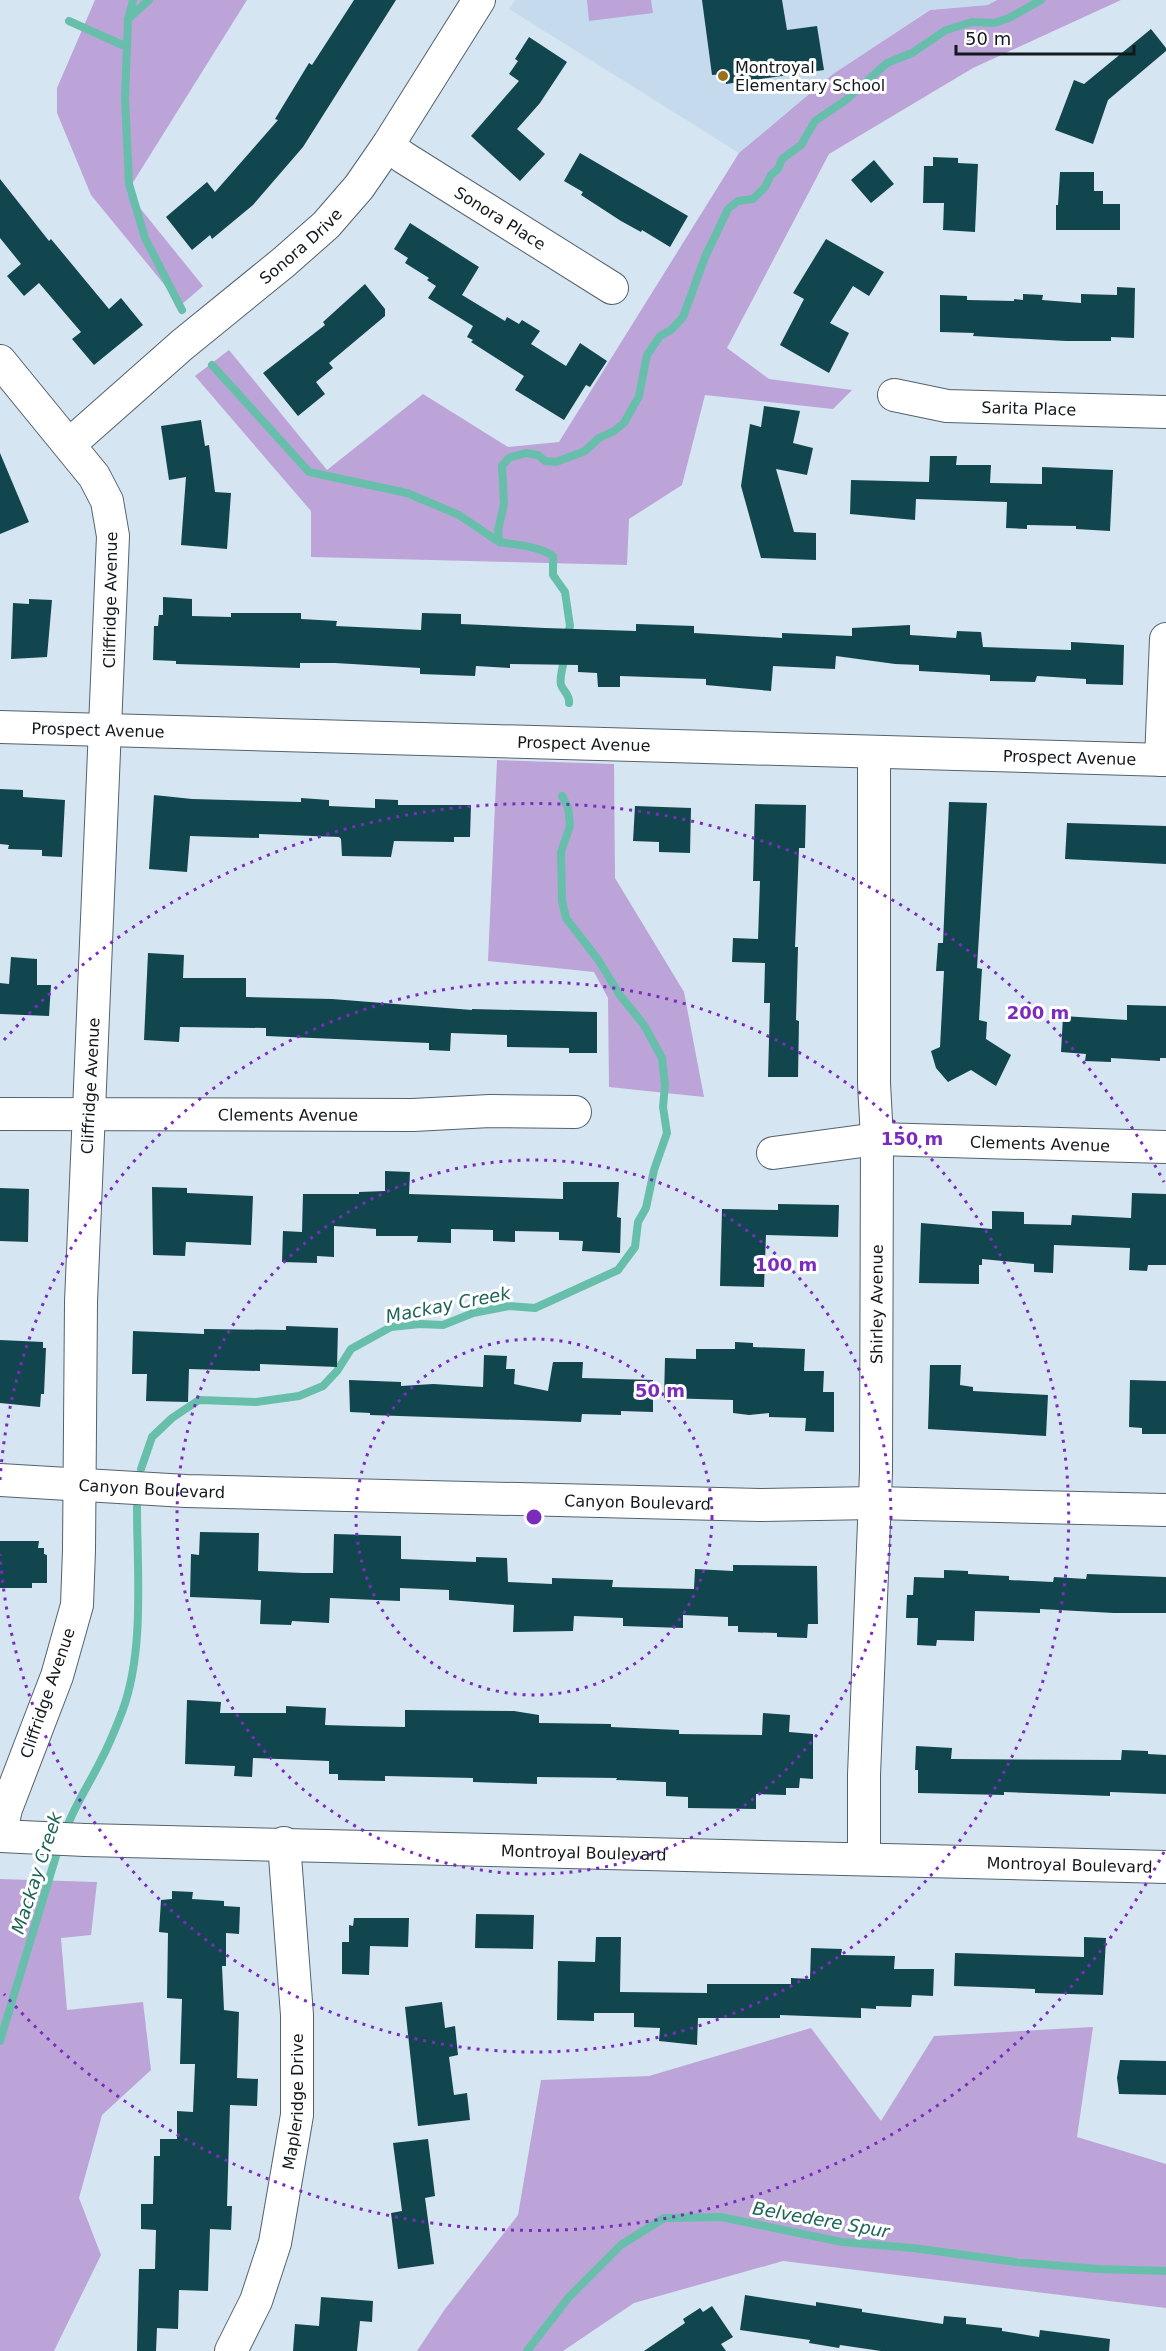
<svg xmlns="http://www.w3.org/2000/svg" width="1166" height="2351" font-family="'DejaVu Sans',sans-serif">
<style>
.built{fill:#c5dbed}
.green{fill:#bca4d8}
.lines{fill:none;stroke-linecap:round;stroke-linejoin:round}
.stream{stroke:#67bfab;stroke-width:8}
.building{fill:#12464e}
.minor-casing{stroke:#54626c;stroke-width:34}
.minor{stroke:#fff;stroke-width:32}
.ring{fill:none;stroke:#7b2cbf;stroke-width:3;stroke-dasharray:3 6}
.poi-dot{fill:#9a721e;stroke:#fff;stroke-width:2}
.labels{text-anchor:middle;stroke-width:6;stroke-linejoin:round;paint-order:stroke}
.poi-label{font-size:16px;fill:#12181c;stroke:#fff;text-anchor:start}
.street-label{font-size:16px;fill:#12181c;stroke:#fff}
.water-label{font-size:18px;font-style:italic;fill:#1e6457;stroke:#fff}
.centre{fill:#7b2cbf;stroke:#fff;stroke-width:3}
.ring-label{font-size:18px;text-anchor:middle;font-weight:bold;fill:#7b2cbf;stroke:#fff;stroke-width:6;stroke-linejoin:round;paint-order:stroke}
</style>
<rect width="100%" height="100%" fill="#d6e5f2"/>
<path class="built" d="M515 0H997L988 5 929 10 833 74 739 153 509 9Z"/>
<path class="green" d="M95 0H247L127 192 203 286 181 305 91 195 57 113V88Z
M587 0H651L653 13 589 21Z
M997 0H1121L973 68 829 154 727 348 769 379 852 390 833 409 705 395 682 485 629 519 627 565 311 557V511L195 376 229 350 327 470 423 394 508 447 559 442 739 153 833 74 930 10 988 5Z
M497 760 614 764 615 878 684 992 704 1097 609 1087 608 998 594 972 488 961Z
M0 1879 97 1882 91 1935 61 1938 67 2010 143 2002 151 2070 102 2115 79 2198 101 2255 54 2351H0Z
M1093 2027 1077 2137 1166 2164V2308L783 2261 634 2303 563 2351H417L445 2309 518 2215 541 2080 649 2076 811 2028 881 2121 934 2036Z"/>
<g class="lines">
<path class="stream" d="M133 0 128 20 125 98 129 184 145 238 182 310
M128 19 149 0
M69 21 127 47
M212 365 309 472 407 493 459 515 499 542
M567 637 570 626 565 592 553 575V556C538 546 517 545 499 542L498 530 504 504 502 466 509 458 526 453 538 455 545 461 556 462 585 451 599 438 614 431 624 423 639 396 647 355 660 336 671 330 683 317 705 257 728 209 738 201 753 199 765 187 771 175 778 169 782 159 801 145 815 121 846 100 887 63 912 53 946 30 972 22 994 23 1009 18 1041 0
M565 655C564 664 559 676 561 685 564 692 570 695 569 703
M141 1469 152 1437 172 1418 199 1400 256 1402 299 1396 323 1386 337 1371 351 1349 391 1327 420 1324 443 1325 473 1313 509 1306 535 1308 618 1270 635 1247 638 1222 646 1208 654 1170 667 1133 663 1107 665 1085 662 1058 644 1025 619 994 599 961 566 918 562 901 561 852 570 826 568 807 562 796
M65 1832C74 1806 90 1783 102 1758 110 1743 116 1727 122 1712 145 1651 137 1571 137 1506
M0 2041 59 1846
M527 2351 569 2297 621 2245 664 2218 721 2217 842 2242 913 2248 1016 2262 1098 2269 1166 2271"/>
</g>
<path class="building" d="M354 0H396L303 147 253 205 212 239 210 235 192 250 166 217 207 182 215 192 278 120 275 119 309 63 312 65Z
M702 0H782L787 30 817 26 824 70 726 84 725 74 712 75Z
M1151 29 1166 48V51L1108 100 1093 144 1055 130 1074 80 1084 84Z
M529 37 567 62 540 103 517 129 545 154 520 181 471 136 519 81 509 74 518 61 515 59Z
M580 153 688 216 670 247 642 230 641 232 621 221 581 195 583 192 564 181Z
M933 157 958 158V163L978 164 975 232 943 230 944 203H923L924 166H933Z
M874 160 894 184 871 203 851 180Z
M1060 172H1094V191H1103V204H1120V230H1056V205H1058Z
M0 179 49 241 51 239 109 309 121 298 143 325 94 365 72 339 81 332 39 283 24 296 7 276 21 264 0 238Z
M410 223 479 267 462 295 505 321 507 317 519 324 522 320 540 331 531 344 566 366 580 343 607 361 590 387 586 385 564 420 515 390 524 376 471 342 473 340 467 337 473 326 428 298 436 286 427 280 429 278 405 263 408 258 394 249Z
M826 239 884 272 869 296 853 286 830 323 849 333 829 373 780 345 804 299 793 293Z
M365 284 385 309V316L329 363 333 368 316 382 325 394 298 416 263 373 325 325 323 322Z
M1117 287 1135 288 1134 338 1111 337V341H1066L973 336 974 333 940 332V295L967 296V300L1014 301V299L1023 300V294L1043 295 1042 300 1081 303V294L1117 295Z
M764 406 800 411 793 443 813 448 807 475 776 469 794 532 816 533V560L761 558 741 486 750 424 761 427Z
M201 420 205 446 209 445 215 492 231 493 227 549 181 545 186 477 169 480 161 426Z
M0 453 29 522 0 534Z
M930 456H957L956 465H991L990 483 1042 484V467L1113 470 1110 531 1076 529V526L1027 525V529L1006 528 1007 502 916 499 915 520 850 514 851 480 929 482Z
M163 597 192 599V616L231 617V613H301V619L337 621 336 626 421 630 422 613 461 614V624L545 628 636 631V624L694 626V633L782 638V633L852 636V628L910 625V635L956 638 957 631 981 632 983 647 1071 650V642L1124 645 1123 685 1086 684V679L1037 676 1035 682 990 681V675L919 671V665L895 664 836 656 835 669 773 666 771 691 706 685V679L620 676V687H598L597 673 578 672V665L510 664V668L476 666 475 676 420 674V668L335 663H300V668L176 664V661L153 660 154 626H158L159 615H163Z
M29 599 52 600 47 657 11 659 13 603 29 604Z
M0 789 23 790V797L65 800 62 857 42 856V850L8 849 9 845 0 844Z
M154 795 192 799 301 802V798L329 800V806L375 808V799L398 800V805H471L470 837H454V842L394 841 391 857 342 856 341 839 339 837 259 834V838L190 836 187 872 149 869Z
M949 802 987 803 977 968 982 969 979 1020 987 1022 986 1039 1011 1055 996 1086 971 1070 948 1082 936 1068 931 1051 940 1047 944 971H936L938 943H943Z
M755 804 806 805 805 848H799L795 947H798L796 1020 799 1021 798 1077H768L770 1003H764L765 963 732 962 733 938 758 939 760 881H753Z
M635 806 691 808 690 853 659 852V842L633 841Z
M1067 823 1166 826V864L1065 859Z
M148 953 184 955 183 978H246V997L332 999 472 1010V1009L597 1012V1053H569V1048L507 1047V1035L451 1033 450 1051 429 1050V1043L266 1036V1028L180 1027 179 1042 144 1040Z
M11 957 37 959V985H51L49 1016 0 1014V983L9 984Z
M1127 1005 1166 1006V1058H1160V1061L1111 1058V1062L1085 1061 1086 1054 1061 1052 1063 1016 1127 1020Z
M385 1171 410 1172 409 1194 563 1199V1182H619L617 1217 621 1218 620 1253 582 1251 583 1241 559 1240V1232L515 1231V1242L493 1241V1230L451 1229V1243L417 1242 418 1236H376V1229L334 1226V1257L317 1256V1263L282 1262 283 1231 302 1232 303 1194H359V1192L385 1191Z
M152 1187 187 1188V1193L253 1196 251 1245 186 1242 185 1256 153 1255Z
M0 1188 29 1189 28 1242 0 1241Z
M1132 1193 1166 1194V1265H1148L1147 1271 1129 1270 1130 1248 1054 1245 1053 1273 1034 1272V1264L982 1259V1265H979V1284L919 1283 921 1223 992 1229V1211L1024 1212V1224L1071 1225 1072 1215 1131 1218Z
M778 1204 839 1205 838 1237 766 1235 764 1287 720 1286 722 1209 778 1210Z
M286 1326 338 1328 337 1367 260 1364V1371L189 1369 188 1402 146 1401 147 1374H132L133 1331 204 1334V1329L286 1330Z
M0 1340 43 1342V1348H46L44 1394H41L40 1407 0 1403Z
M735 1342 753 1343V1347L805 1349 804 1371H824L823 1392H834V1432L805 1431 806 1418 769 1417V1413L749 1415 733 1413V1400L664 1398 665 1358 696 1359V1349H735Z
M484 1355 507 1356 506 1369H515L514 1384 548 1391 553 1362H583L582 1378 653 1380V1412L621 1411V1415L582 1414 581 1422 370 1415V1413L350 1412 349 1380 401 1382V1386L433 1384 483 1387Z
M930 1365H961L960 1385 973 1387V1391L1048 1395 1046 1436 928 1429Z
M1130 1380 1166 1381V1434H1142V1428L1129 1427Z
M200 1532 259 1533 258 1571 303 1573H333L334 1534 401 1536V1559L476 1562V1557L507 1558 508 1582 552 1584V1578L613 1580 612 1587 694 1589 695 1569 733 1571V1565L817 1566 818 1624H808L807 1638 777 1637V1633L738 1632V1626H728V1617L683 1615V1628L623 1626V1618L574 1616 573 1631 513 1632 514 1605 449 1600V1590L400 1588V1601L330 1598 329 1623 292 1621 291 1625 260 1624 261 1600 190 1597 191 1554 199 1555Z
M0 1541H39L38 1548H44V1554L47 1555V1583H32V1588H0Z
M944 1570 968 1571V1574L1009 1576V1580L1053 1582 1054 1577 1086 1579 1087 1574 1166 1577V1613H1114L1040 1609V1613L975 1611 974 1641 937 1640 936 1646 917 1645 918 1618H906L907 1595H913L914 1577 944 1578Z
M187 1700 221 1702 220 1713H286V1706L326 1708 325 1725 359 1726 405 1727V1710L514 1711 539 1715V1723L611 1724V1727L679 1730V1734L762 1735 763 1713 790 1715 789 1732 813 1734V1779L800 1778 799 1788H786V1795L756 1794V1809L688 1808V1797L666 1796V1782L616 1780 617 1778 537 1777V1784L473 1782V1778L385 1776V1781L338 1780V1774H329V1761L253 1758 252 1777 234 1776 235 1766 185 1764Z
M916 1746 952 1748 951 1759 1121 1760 1122 1750 1148 1751V1754L1166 1755V1794L1110 1792V1796L1004 1792V1795L918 1793V1770H915Z
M172 1891 193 1892 192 1899 224 1901V1906L240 1907 239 1934 226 1933V1966H222L224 2010 239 2012 237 2078 258 2079 257 2106 230 2105 227 2206H232L231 2230 210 2229 208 2291 179 2290 178 2329 157 2328 156 2351H137L139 2269H155L156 2230 141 2229V2204H153L154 2156H160V2139H177V2111L193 2112 195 2064H180L182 1999 167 1998 168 1933 159 1932 161 1900 172 1899Z
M476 1914 534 1915 533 1949 475 1948Z
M354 1918H409L408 1947 370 1946 369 1975 342 1974V1942H349V1925L353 1926Z
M596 1937H621L620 1992 707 1993V1984H791V1978L810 1979 811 1948 842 1949 841 1955 895 1956 894 1969H934L933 1996 912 1995 911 2007 876 2006V2009L861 2008V2018L780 2015V2018H698L697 2045 659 2041 660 2028 634 2027V2013H594V2021L557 2020 558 1961 595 1962Z
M1084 1937 1106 1938 1103 1995 1035 1993V1989L954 1986 955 1953 1084 1957Z
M442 2002 445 2028 455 2026 458 2055 449 2057 454 2095 467 2093 470 2120 418 2126 405 2007Z
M1120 2060 1166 2061V2095L1119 2094 1117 2078Z
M428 2139 435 2196 425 2198 434 2264 398 2269 391 2213 402 2211 393 2143Z
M745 2295 816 2306V2302L862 2309V2312L943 2324 944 2316 966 2318V2324L1002 2328V2331L1039 2337 1040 2330 1110 2339 1109 2351H881L840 2345 839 2348 809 2343 810 2340 740 2330Z
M321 2297 373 2301 372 2322 360 2321 357 2351H293L295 2324 319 2326Z
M712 2306 733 2337 721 2344 726 2351H644L685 2323 683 2319 700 2308 703 2312Z"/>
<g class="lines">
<g class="minor-casing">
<g id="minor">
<path id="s1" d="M388 145 403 157 612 288"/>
<path d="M0 361 94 476 107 501 113 536 81 1302 79 1550 77 1605 57 1676 6 1809 0 1836"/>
<path id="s2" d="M894 395 947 406 1166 412"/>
<path id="s3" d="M70 444 182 345 284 262 326 225 359 187 388 145 479 0"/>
<path id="s4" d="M0 727 1166 760"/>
<path d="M1161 760 1166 639"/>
<path id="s5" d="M0 1114 413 1115 490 1111 575 1112"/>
<path id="s6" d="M773 1153 877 1139 1166 1147"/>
<path id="s7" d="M0 1480 186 1491 760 1505 874 1503 1166 1510"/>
<path id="s8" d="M0 1836 85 1840 1166 1867"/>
<path id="s9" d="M864 1858V1775L876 1472 877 1139 874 1083V753"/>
<path id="s10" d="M231 2351 256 2301 275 2243 297 2115V2015L284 1843"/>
</g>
</g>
<use href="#minor" class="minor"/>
</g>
<g class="ring">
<circle cx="534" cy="1517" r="178"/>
<circle cx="534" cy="1517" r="357"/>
<path d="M0 1480A535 535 0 1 1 0 1554"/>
<path d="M1164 1852A713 713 0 0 1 4 1994M4 1040A713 713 0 0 1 1164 1182"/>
</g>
<circle class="poi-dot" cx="723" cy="76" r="6"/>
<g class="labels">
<g class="poi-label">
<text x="735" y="73">Montroyal<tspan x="735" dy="18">Elementary School</tspan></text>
</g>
<g class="street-label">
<text dy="6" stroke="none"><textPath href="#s1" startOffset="134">Sonora Place</textPath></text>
<text dy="6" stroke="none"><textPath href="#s3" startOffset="304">Sonora Drive</textPath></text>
<text dy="6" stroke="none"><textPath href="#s2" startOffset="136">Sarita Place</textPath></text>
<text transform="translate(110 600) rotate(-89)" y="6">Cliffridge Avenue</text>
<text dy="6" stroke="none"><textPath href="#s4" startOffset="98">Prospect Avenue</textPath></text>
<text dy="6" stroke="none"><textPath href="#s4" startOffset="584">Prospect Avenue</textPath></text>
<text dy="6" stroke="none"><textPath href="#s4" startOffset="1070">Prospect Avenue</textPath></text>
<text transform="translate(90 1086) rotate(-87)" y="6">Cliffridge Avenue</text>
<text dy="6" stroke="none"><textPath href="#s5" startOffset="288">Clements Avenue</textPath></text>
<text dy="6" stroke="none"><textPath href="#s6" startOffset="268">Clements Avenue</textPath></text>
<text dy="6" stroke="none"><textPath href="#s9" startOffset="554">Shirley Avenue</textPath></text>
<text dy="6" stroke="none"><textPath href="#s7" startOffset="152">Canyon Boulevard</textPath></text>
<text dy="6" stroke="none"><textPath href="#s7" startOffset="638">Canyon Boulevard</textPath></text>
<text transform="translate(47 1693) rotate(-71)" y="6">Cliffridge Avenue</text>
<text dy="6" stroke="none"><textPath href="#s8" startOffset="584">Montroyal Boulevard</textPath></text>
<text dy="6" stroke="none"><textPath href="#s8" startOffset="1070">Montroyal Boulevard</textPath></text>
<text dy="6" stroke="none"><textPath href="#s10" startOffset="260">Mapleridge Drive</textPath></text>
</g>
<g class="water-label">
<text transform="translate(448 1305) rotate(-11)" y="6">Mackay Creek</text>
<text transform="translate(37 1873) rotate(-72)" y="6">Mackay Creek</text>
<text transform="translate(821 2220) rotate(10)" y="6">Belvedere Spur</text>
</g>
</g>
<circle cx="534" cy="1517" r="9" class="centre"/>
<g class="ring-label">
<text x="1038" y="1019">200 m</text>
<text x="912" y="1145">150 m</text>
<text x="786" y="1271">100 m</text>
<text x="660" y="1397">50 m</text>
</g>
<path d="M956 45v9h178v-9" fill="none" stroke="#12181c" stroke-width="3"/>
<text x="965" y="45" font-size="18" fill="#12181c" stroke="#ffffff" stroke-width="4.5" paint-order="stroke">50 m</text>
</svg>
